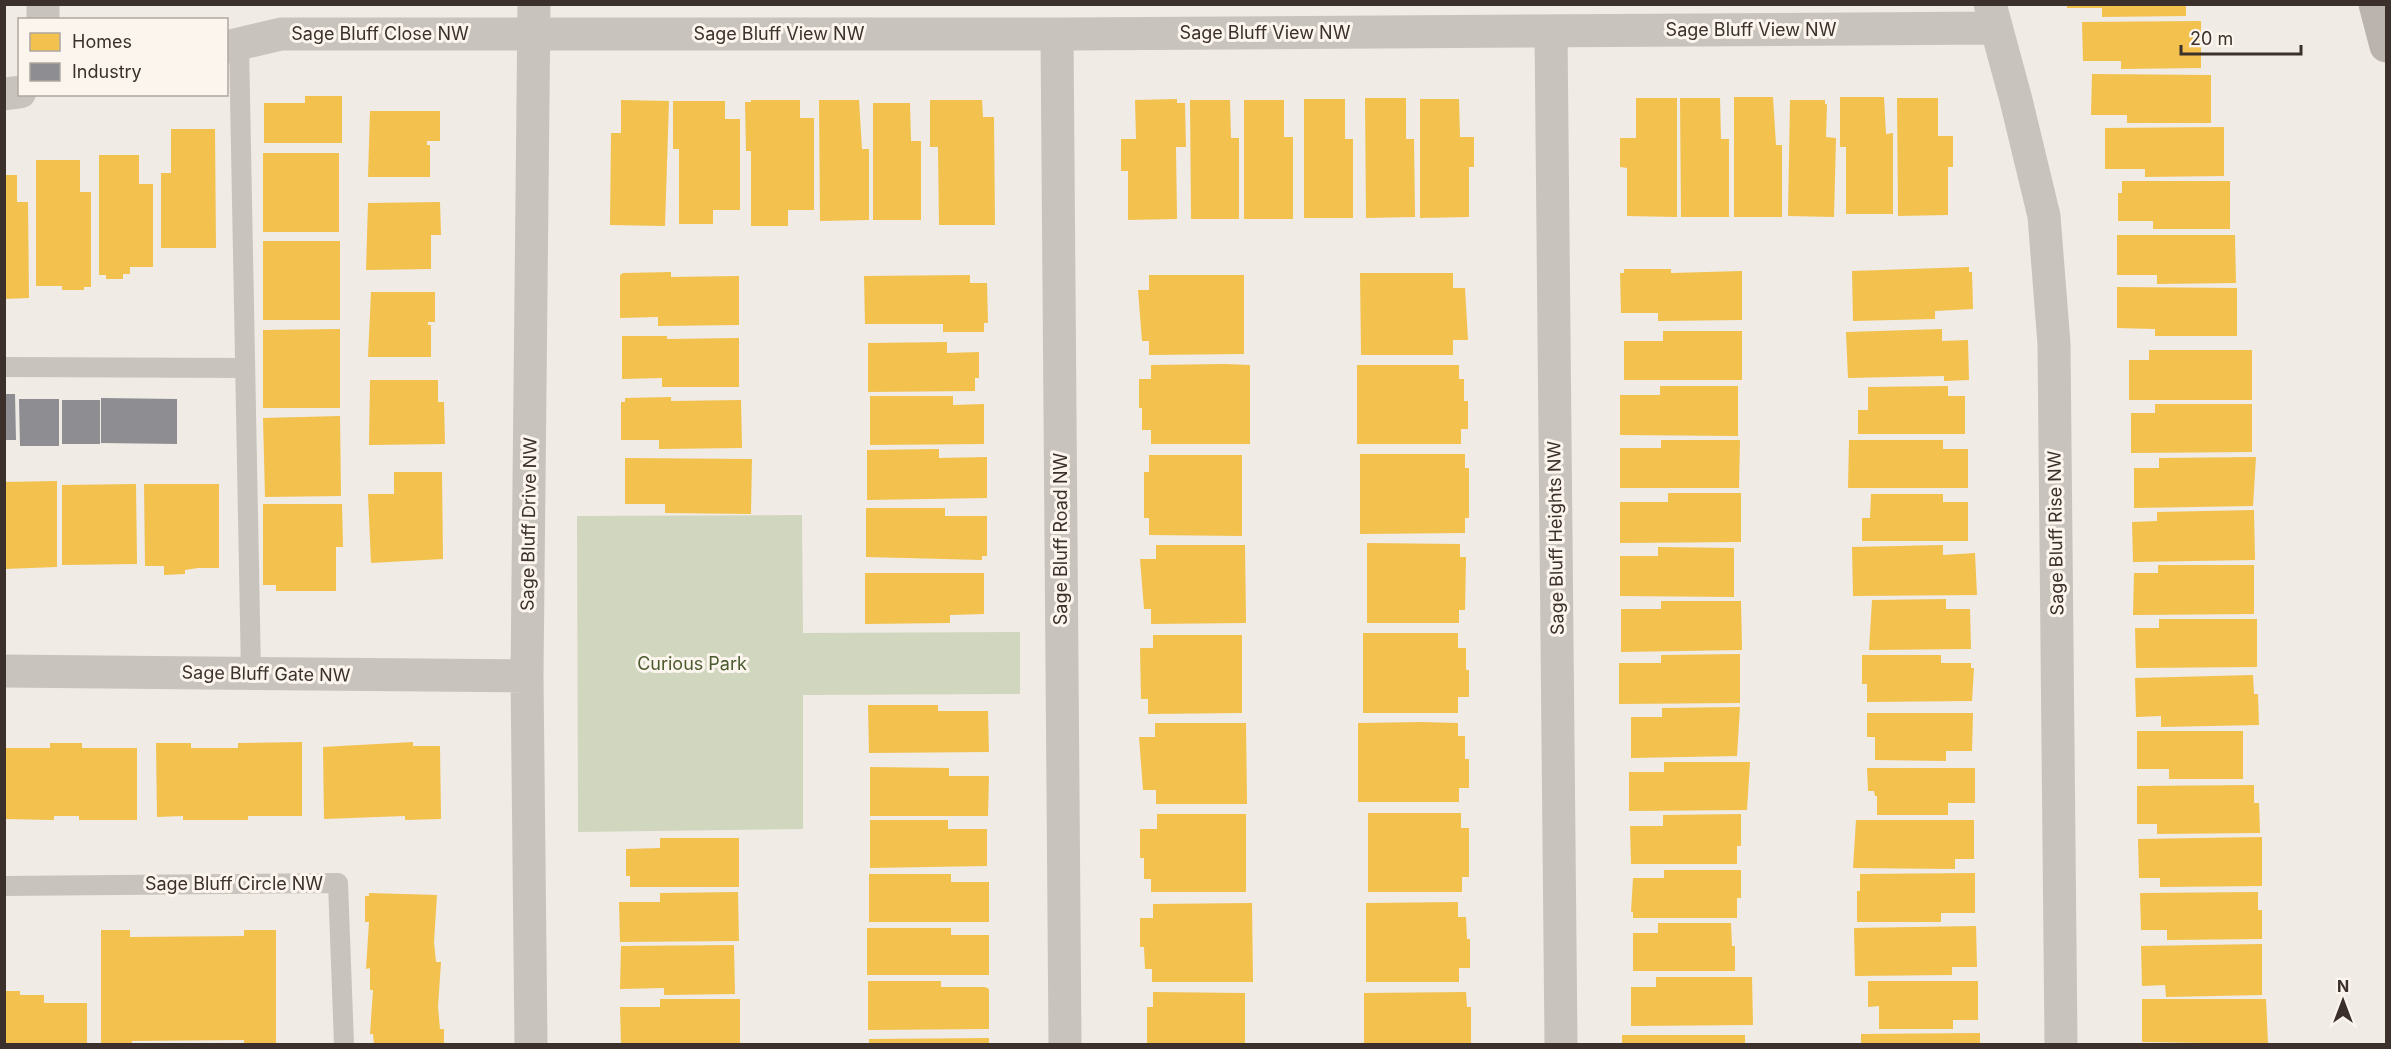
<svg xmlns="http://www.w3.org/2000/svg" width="2391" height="1049" font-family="Inter,sans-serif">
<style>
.green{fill:#d1d6bf}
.homes{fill:#f2c14e}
.industry{fill:#8d8d92}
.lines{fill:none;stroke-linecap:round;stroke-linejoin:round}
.service{stroke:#c9c3be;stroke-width:20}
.minor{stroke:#c9c3be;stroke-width:33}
.secondary{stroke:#bab3ae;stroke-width:33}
.labels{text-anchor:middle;stroke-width:6;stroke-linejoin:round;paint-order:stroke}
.street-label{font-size:18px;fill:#3b302b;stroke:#fbf5ee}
.park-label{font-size:18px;fill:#4a5a2e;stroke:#fbf5ee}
</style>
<rect width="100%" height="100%" fill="#f0ebe5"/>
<path class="green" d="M802 515 803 633 1020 632V694L803 695V829L578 832 577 516Z"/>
<path class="homes" d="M2067 4H2186V16L2102 17V8H2067Z
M2201 21V68L2121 69V61H2083L2082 22Z
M2092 74 2211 75V123H2127V115H2091Z
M305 96H342V143H264V103H305Z
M1734 97H1773L1776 145H1782V217H1734Z
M1840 97H1884L1886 134 1893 133V214H1846V147H1840Z
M1365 98H1406V139H1414L1415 217 1366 218Z
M1636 98H1677V217L1627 216V168L1620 167V138H1636Z
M1680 98H1720L1721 139H1729V217H1681Z
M1897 98H1938V136H1953V167H1948V215L1898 216Z
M1177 99V103H1185L1186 147H1176L1177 219 1128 220V171H1121V139H1136L1135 100Z
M1304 99H1345V139H1353V218H1304Z
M1420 99H1459L1460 137H1474V167H1469V217L1420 218Z
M621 100 669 101 665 226 610 225 611 133H621Z
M751 100H800V118H814V210H788V226H751V151H746L745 102H751Z
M819 100H859L862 149H869V220L820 221Z
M930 100H982L983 117H994L995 225H939L938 147H930Z
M1190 100H1230L1231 138H1239V219H1191Z
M1244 100H1284V137H1293V219H1244Z
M1790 100H1825V104H1827L1826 137 1836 138 1834 217 1788 216Z
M673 101H725V119H740V210H713V224H679V149H673Z
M873 103H910L911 141H921V220H873Z
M370 111H440V141H427V145H430V177H368Z
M2224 127V176L2145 177V169H2105V128Z
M171 129H215L216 248H161V173H171Z
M263 153H339V232H263Z
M99 155H139V184H153V267H130V274H123V279H106V275H99Z
M36 160H80V192H91V287H84V290H62V286H36Z
M4 175H17V202H28L29 298 4 299Z
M2122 181H2230V229H2153V221H2118V193H2122Z
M440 202 441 235H431V269L366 270 368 203Z
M2117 235H2235L2236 283 2157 284V275H2117Z
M263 241H340V320H263Z
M1969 267V272H1972L1973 309 1935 311V319L1853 321 1852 271Z
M1624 269H1671V273L1742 271V320L1658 321V313H1621L1620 273H1624Z
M671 272V277L739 276V325L658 326V317L620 318V275L623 273Z
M1360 273H1453V288H1465L1468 340H1453V355H1361Z
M970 275V283H987L988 323H984V332H943V324H865L864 276Z
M1149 275H1244V354L1149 355V341H1142L1138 290H1149Z
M2117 287 2237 288V336H2155V329L2117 328Z
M371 292H435V322H428V325H431V357H368Z
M340 329V408H263V330Z
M1942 329V341L1968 340 1969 380 1944 381V376L1848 378 1846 332Z
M1663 331H1742V380H1624V341H1663Z
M622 336H667V339L739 338V387H662V378L622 379Z
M947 342V353L979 352V378H975V391L868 392V343Z
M2149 350H2252V400H2129V360H2149Z
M1225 364 1250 365V444H1151V430H1142V408H1139V379H1151V365Z
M1357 365H1459V379H1464V401H1468V429H1461V444H1357Z
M370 380H438V402H444L445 444 369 445Z
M1660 386H1738V436L1620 435V395H1660Z
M1948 386V396H1965V434H1858V410H1868V387Z
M870 396H953V405L984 404V444L870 445Z
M671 397V401L741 400 742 448 659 449V440H621V402H625V398Z
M2155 404H2252V452L2131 453V413H2155Z
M340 416 341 496 265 497 263 418Z
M1661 440H1740L1739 488H1620V448H1661Z
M1849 440H1943V449H1968V488H1848Z
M939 449V458L987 457V498L867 500V450Z
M1360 454H1465V468H1469V518H1465V533L1360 534Z
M1149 455H1242V536L1149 535V518H1144V472H1149Z
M2256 457 2253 506 2134 508V468H2159V458Z
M625 458 752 459 751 514 665 513V504H625Z
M394 472H442L443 559 371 563 368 494H394Z
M57 481V567L4 569V482Z
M136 484 137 564 62 565V485Z
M144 484H219V568H198L185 570V574L164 575V566H145Z
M1668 493H1741V542L1620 543V502H1668Z
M1871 494H1943V502H1968V541H1862V518H1870Z
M263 504H342L343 547H336V591H276V585H263Z
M866 508H945V516H987V556H982V560L866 557Z
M2254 510 2255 560 2133 562 2132 522 2157 521V512Z
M1367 543 1460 544V557H1466L1465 610H1459V623H1367Z
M1156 545H1245L1246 623 1151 624V609H1144L1140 559H1156Z
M1943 545V555L1975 553 1977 595 1853 596 1852 547Z
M1658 547 1734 548V597L1620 596V556H1658Z
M2158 565H2254V614L2133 615 2134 573H2158Z
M865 573H984V614L950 615V623L865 624Z
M1946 599V609H1970L1971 649 1869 650 1872 600Z
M1661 601H1741L1742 650 1621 652V609H1661Z
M2159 619H2257V667L2136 668 2135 628H2159Z
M1363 633H1458V648H1466V670H1469V697H1458V713H1363Z
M1153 635H1242V713L1148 714V699H1141L1140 648H1153Z
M1740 654V703L1619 704V663H1661V655Z
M1862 655H1941V663H1971V668H1974L1972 701 1867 702V684H1862Z
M2253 675 2254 694H2258L2259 725 2161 727V716L2136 717 2135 678Z
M868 705H938V711H988L989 752 869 753Z
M1740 707 1737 756 1631 758V717H1662V708Z
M1867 713H1973L1972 751H1946V761L1875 760V737H1867Z
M1422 722 1458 723V736H1465V759H1469V788H1459V802H1358V723Z
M1155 723H1246L1247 804H1156V790H1143L1139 737H1155Z
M2137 731H2243V779H2169V769H2137Z
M302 742V816H248V820H183V816L157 817 156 743H191V748H238V743Z
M413 742V746H440L441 819 405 820V816L324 819 323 747Z
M50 743H82V748H137V820H79V816H54V820L4 819V748H50Z
M1664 762H1750L1747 810 1629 811V772H1664Z
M870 767 949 768V776H989L988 816H870Z
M1867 768H1975V803H1948V815H1877V796H1875L1874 791H1868Z
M2254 785V803H2259L2260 833 2157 834V824H2137V786Z
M1368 813H1461V828H1469V877H1462V892H1368Z
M1157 814H1246V892H1151V879H1144V858H1140V829H1157Z
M1741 814V846H1737V864H1631L1630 826H1663V815Z
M870 820H948V829H987V866L870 868Z
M1856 820H1974V859H1955V869L1853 868Z
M2262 837V886L2160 887V878H2139L2138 839Z
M660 838H739V887H630V876H626V849L660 848Z
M1664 870H1741V898H1737V918H1633V912H1631L1633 878H1664Z
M1975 873V913H1941V922H1857V891H1860V874Z
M869 874H951V882H989V922H869Z
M738 892 739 941 620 942 619 902H660V893Z
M2258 892V910H2262V939L2167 940V930H2141L2140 893Z
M369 893 437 895 434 942 436 962H441L438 1007 440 1029H444V1044H374L373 1034H370L373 990H370V968L366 969 369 922H365V896H369Z
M1458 902V917H1466L1467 939H1470V968H1459V982H1366V903Z
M1252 903 1253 982H1152V969H1145L1144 947H1140V918H1153V904Z
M1658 923H1731L1732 946H1735V971H1633V933H1658Z
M1976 926 1977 967H1952V975L1855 976 1854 928Z
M867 928H951V935H989V975H867Z
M101 930H130V937L244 936V930H276V1044H244V1040L132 1041V1044H101Z
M2262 944V995L2166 997 2165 985 2142 986 2141 946Z
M734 945 735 994 664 995V988L620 989 621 946Z
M1656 977H1752L1753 1025 1631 1026V987H1656Z
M868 981H941V987H985L989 989V1029L868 1030Z
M1868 981H1978V1020H1953V1029H1879V1006L1868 1007Z
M4 991H20V995H44V1003H87V1044H4Z
M1153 992 1245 993V1044H1147V1007H1153Z
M1466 992 1467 1007H1471V1044H1364V993Z
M660 999H740V1044H621L620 1007H660Z
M2142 999H2266L2268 1044 2142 1042Z
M1980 1033V1044H1861V1034Z
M1622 1035H1745V1044H1622Z
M989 1038V1044H869V1039Z"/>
<path class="industry" d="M4 394H15L16 440H4Z
M101 398 177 399V444L101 443Z
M19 399H59V446H20Z
M62 400H100V444H62Z"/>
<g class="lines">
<path class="service" d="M239 44 251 673
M4 367 245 368
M4 886 338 883 344 1044"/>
<path class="minor" d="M43 4V20
M1990 4 2016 100 2044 216 2054 344 2061 1044
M1551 31 1561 1044
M1057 34 1065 1044
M226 47 281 34H1066L1996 28
M4 94 20 92
M4 671 527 676
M531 1044 527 676 534 4"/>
<path class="secondary" d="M2375 4 2386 46"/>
</g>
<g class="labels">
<g class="street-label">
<text x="1751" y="36">Sage Bluff View NW</text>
<text x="1265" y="39">Sage Bluff View NW</text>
<text x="380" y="40">Sage Bluff Close NW</text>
<text x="779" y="40">Sage Bluff View NW</text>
<text transform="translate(529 524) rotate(-89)" y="6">Sage Bluff Drive NW</text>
<text transform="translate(2056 533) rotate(-91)" y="6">Sage Bluff Rise NW</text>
<text transform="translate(1556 538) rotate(-91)" y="6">Sage Bluff Heights NW</text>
<text transform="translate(1061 539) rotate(-90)" y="6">Sage Bluff Road NW</text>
<text transform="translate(266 674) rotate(1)" y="6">Sage Bluff Gate NW</text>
<text x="234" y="890">Sage Bluff Circle NW</text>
</g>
<g class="park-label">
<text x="692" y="670">Curious Park</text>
</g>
</g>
<rect width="2391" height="1049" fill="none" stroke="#3b302b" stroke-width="12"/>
<rect x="18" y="18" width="210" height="78" fill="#fbf5ee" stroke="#aea6a0" stroke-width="1.5"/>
<rect x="30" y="33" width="30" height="18" fill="#f2c14e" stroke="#aea6a0" stroke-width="1.5"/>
<text x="72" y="48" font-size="18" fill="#3b302b">Homes</text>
<rect x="30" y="63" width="30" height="18" fill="#8d8d92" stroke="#aea6a0" stroke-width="1.5"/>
<text x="72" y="78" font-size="18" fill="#3b302b">Industry</text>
<g transform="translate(2343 1001)" stroke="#fbf5ee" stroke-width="4.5" paint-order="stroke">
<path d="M0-4.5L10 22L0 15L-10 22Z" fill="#3b302b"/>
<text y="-9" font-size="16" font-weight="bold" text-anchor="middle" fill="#3b302b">N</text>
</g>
<path d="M2181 45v9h120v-9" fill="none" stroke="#3b302b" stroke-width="3"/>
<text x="2190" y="45" font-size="18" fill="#3b302b" stroke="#fbf5ee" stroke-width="4.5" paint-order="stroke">20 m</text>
</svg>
